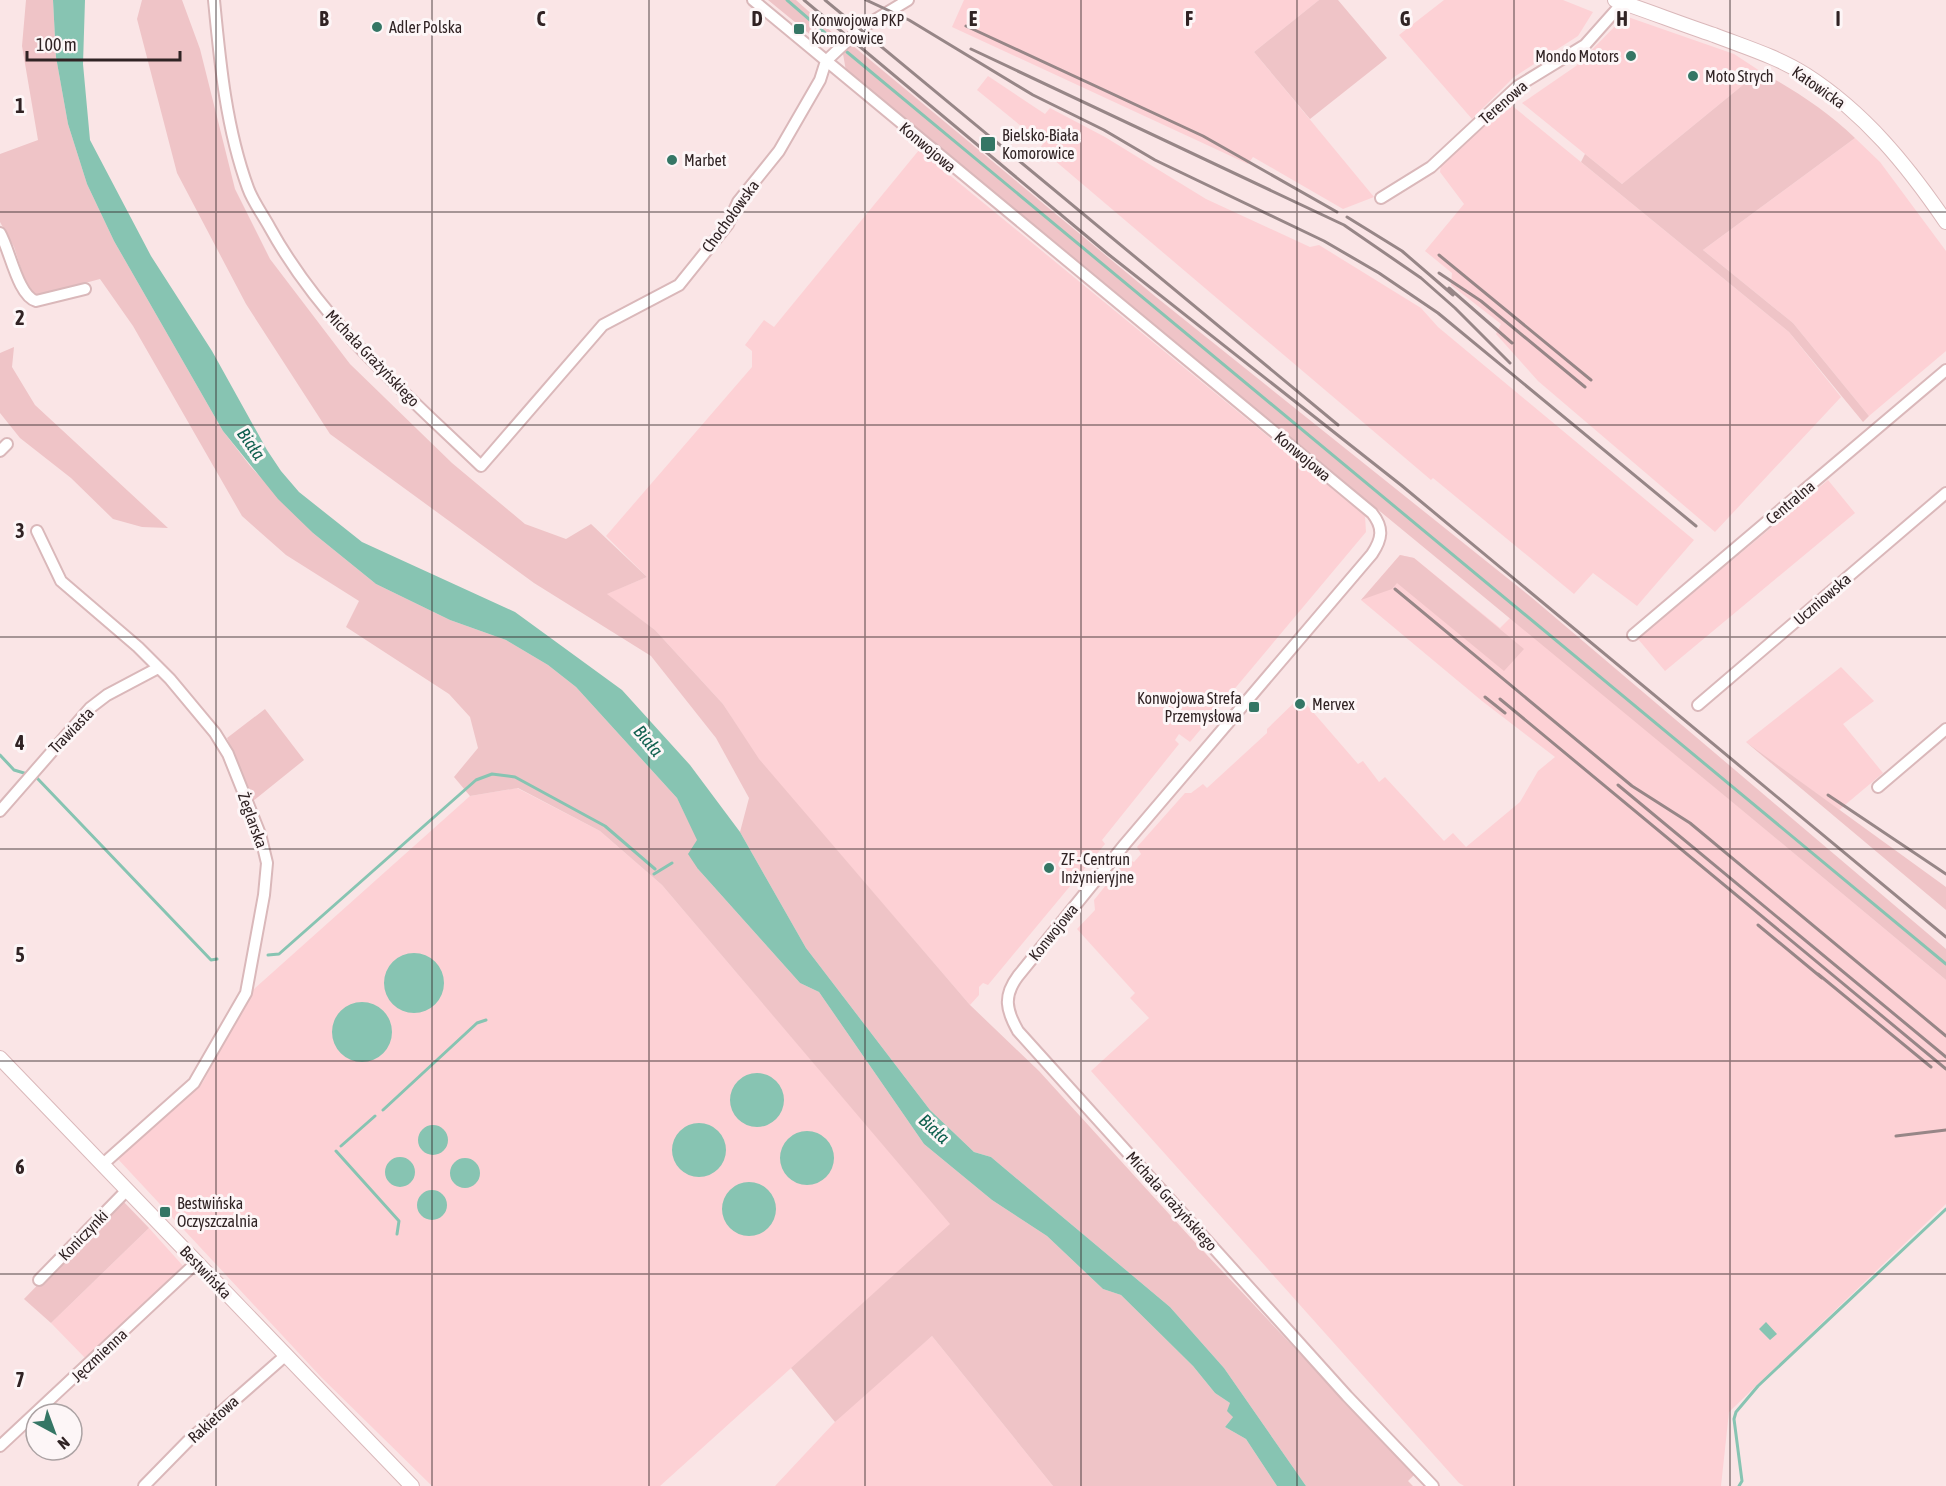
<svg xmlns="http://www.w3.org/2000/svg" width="1946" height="1486" font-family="'Asap Condensed',sans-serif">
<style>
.built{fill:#fdd1d5}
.green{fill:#efc4c7}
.water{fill:#87c4b2}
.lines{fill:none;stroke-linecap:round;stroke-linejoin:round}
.stream{stroke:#87c4b2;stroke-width:3}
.minor-casing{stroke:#dab8ba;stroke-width:14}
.tertiary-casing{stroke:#dab8ba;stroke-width:16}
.minor{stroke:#fff;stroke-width:10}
.tertiary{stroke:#fff;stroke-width:14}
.rail{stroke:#978687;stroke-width:3}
.grid{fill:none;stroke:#302324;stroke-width:1.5;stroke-opacity:0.55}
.poi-dot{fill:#357665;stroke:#fdf6f7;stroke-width:2}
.labels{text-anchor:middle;stroke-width:6;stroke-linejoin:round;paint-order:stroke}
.poi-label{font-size:16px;fill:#302324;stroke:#fdf6f7;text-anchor:start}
.street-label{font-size:16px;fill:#302324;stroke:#fdf6f7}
.water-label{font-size:18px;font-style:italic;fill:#10604f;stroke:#fdf6f7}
.grid-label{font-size:20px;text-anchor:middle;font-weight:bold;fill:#302324;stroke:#fdf6f7;stroke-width:6;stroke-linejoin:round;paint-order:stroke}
</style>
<rect width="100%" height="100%" fill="#fae5e6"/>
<path class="built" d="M964 0H1319L1254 52 1374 197 1343 209 1253 157 1248 164 952 27Z
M1444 0H1563L1593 12 1578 36 1514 77 1472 119 1399 35Z
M1625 16 1734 54 1760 71 1622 184 1522 103 1576 66Z
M988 76 1045 114 1050 108 1105 137 1206 199 1310 247 1319 245 1421 308 1438 327 1694 540 1637 606 1593 573 1574 594 1433 478 1431 480 1040 148 1043 144 977 90Z
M1510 104 1789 332 1841 397 1715 532 1538 381 1496 334 1501 324 1451 285 1452 273 1425 251 1464 204 1440 172 1441 165Z
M1855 138 1880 162 1946 251V351L1869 416 1793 323 1703 250Z
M919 150 1365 516 1366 532 1190 742 1179 734 1175 740 1179 744 1102 840 1105 844 988 985 983 983 979 987V995L970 1005 758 759 723 704 655 630 606 594 647 577 606 536 752 367V351L745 345 764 320 774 327Z
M1828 480 1855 513 1665 671 1638 639Z
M1400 555 1414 558 1500 628 1511 617 1946 980V1204L1729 1412 1721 1486H1464L1459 1483 1091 1071 1149 1018 1130 998 1135 993 1077 929 1095 910 1094 900 1127 859 1134 862 1141 854 1137 847 1185 793H1191L1203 784 1207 788 1267 733V729L1300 697 1358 764 1363 761 1379 782 1385 777 1444 841 1453 833 1466 847 1520 802 1538 771 1555 757 1482 701 1361 600Z
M1841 667 1874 701 1843 724 1883 773 1839 810 1746 742Z
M517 788 600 831 662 885 951 1224 660 1486H432L322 1378 117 1158 203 1082 253 990 470 796Z
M149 1228 184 1267 87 1360 51 1323Z
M932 1336 1053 1486H775L848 1408Z"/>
<path class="green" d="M26 0H53L56 57 68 124 87 184 114 241 223 431 251 467 313 533 376 584 450 620 506 640 548 665 576 687 677 798 698 840V869L800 983 819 992 924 1144 992 1200 1047 1236 1103 1289 1121 1295 1193 1366 1215 1393 1230 1403 1233 1417 1225 1427 1246 1439 1277 1486H1053L932 1336 835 1422 791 1368 950 1224 662 885 600 831 518 788 470 796 454 777 478 748 470 717 449 694 346 627 359 601 286 555 242 516 133 326 100 279 37 296 28 290 14 247 0 222V154L38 140 22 46Z
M142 0H182L200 49 235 189 270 259 350 364 452 463 525 524 566 539 591 524 647 577 607 594 655 630 723 704 759 759 970 1005 1039 1071 1191 1238 1414 1475 1408 1481 1413 1486H1306L1224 1368 1170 1307 991 1157 974 1152 930 1110 806 948 740 832 749 798 716 738 651 656 534 583 330 434 246 304 177 173 137 19Z
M768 0H796L835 35 823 45Z
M1319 0H1338L1387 58 1310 119 1254 52Z
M852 45 1156 297 1531 597 1946 949V980C1581 675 1213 375 846 71L843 54Z
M1760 71C1794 90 1827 111 1855 138L1703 250 1793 323 1869 416 1863 422 1789 332 1581 162 1585 154 1622 184Z
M14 347 12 367 35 405 168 528 142 527 113 519 71 478 20 438 0 413V353Z
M1400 555 1414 558 1524 649 1504 671 1397 583 1392 589 1361 600Z
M265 709 304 760 253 801 227 738Z
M1746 742 1946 887V910Z
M121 1199 149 1228 51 1323 24 1299Z"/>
<path class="water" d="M53 0H85L83 64 90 140 151 256 212 351 267 450 281 471 299 492 362 542 515 612 622 690 690 765 740 832 806 948 930 1110 974 1152 991 1157 1170 1307 1224 1368 1306 1486H1277L1246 1439 1225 1427 1233 1417 1227 1411 1230 1403 1215 1393 1193 1366 1121 1295 1103 1289 1047 1236 992 1200 924 1144 819 992 800 983 698 869 688 854 697 840 677 798 576 687 548 665 506 640 450 620 376 584 313 533 278 499 223 431 114 241 87 184 68 124 56 57Z
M384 983a30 30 0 1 1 60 0a30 30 0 1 1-60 0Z
M332 1032a30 30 0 1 1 60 0a30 30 0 1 1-60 0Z
M730 1100a27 27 0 1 1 54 0a27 27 0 1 1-54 0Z
M672 1150a27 27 0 1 1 54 0a27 27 0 1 1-54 0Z
M418 1140a15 15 0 1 1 30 0a15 15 0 1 1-30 0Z
M780 1158a27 27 0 1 1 54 0a27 27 0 1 1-54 0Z
M385 1172a15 15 0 1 1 30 0a15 15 0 1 1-30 0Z
M450 1173a15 15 0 1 1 30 0a15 15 0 1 1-30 0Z
M722 1209a27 27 0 1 1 54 0a27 27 0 1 1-54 0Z
M417 1205a15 15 0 1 1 30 0a15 15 0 1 1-30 0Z
M1766 1322 1777 1334 1770 1340 1759 1329Z"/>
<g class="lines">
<path class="stream" d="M787 0 832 39
M847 52 1946 964
M0 755 14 770 24 773
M37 778 211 960 217 959
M654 874 672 863
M268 955 279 954 476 780 492 774 515 777 605 826 655 869
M383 1110 477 1023 486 1020
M341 1146 375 1116
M336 1151 399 1221 397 1234
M1739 1486 1742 1481 1734 1419 1736 1412 1758 1386 1946 1209"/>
<g class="minor-casing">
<path id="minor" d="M214 0C220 63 226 128 248 188 253 202 263 215 270 228 322 322 404 392 481 466L603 325 679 285 728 224 738 202 779 151 820 80 826 61 860 29 908 0
M753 0 1372 513C1384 528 1382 539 1372 554L1125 844 1018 976C1003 996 1006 1010 1018 1031L1347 1396 1433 1486
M1381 198 1431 167 1518 86 1585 45 1625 0
M0 233C10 250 18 296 36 301L85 289
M0 451 7 444
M37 531 61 581 138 647 170 679 215 733 228 754 260 834 267 863 264 895 246 993 194 1083 103 1164
M1633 635 1946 370
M1698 705 1946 493
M1878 787 1946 729
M0 811 90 708 107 695 158 668
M39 1280 127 1190
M0 1446 197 1262
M144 1486 188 1441 286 1355"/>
</g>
<g class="tertiary-casing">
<path id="tertiary" d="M1615 0C1648 11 1681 24 1714 35 1745 47 1778 57 1806 75 1865 113 1907 165 1946 222
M0 1058 412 1486"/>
</g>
<use href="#minor" class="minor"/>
<use href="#tertiary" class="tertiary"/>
<path class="rail" d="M804 0 1108 254 1401 485 1946 937
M825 0 1338 425
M866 0 909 20 1033 95 1104 130 1155 160 1324 241 1379 273 1438 313 1696 526
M966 26 1203 136 1337 212
M971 49 1344 225 1421 278 1455 308 1510 363
M1347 217 1402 251 1453 295
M1439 255 1591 380
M1439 273 1481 301 1585 387
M1449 288 1512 343
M1395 589 1632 786 1690 823 1946 1036
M1485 697 1505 713
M1500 699 1946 1069
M1618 785 1946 1057
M1828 795 1946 874
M1758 925 1822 978
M1818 974 1931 1067
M1896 1136 1946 1130"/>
</g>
<path class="grid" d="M216 0V1486M432 0V1486M649 0V1486M865 0V1486M1081 0V1486M1297 0V1486M1514 0V1486M1730 0V1486M0 212H1946M0 425H1946M0 637H1946M0 849H1946M0 1061H1946M0 1274H1946"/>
<g class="poi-dot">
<circle cx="377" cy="27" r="6"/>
<rect x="793" y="23" width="12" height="12" rx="3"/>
<circle cx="1631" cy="56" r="6"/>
<circle cx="1693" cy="76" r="6"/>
<rect x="980" y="136" width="16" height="16" rx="3"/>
<circle cx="672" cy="160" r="6"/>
<circle cx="1300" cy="704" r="6"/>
<rect x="1248" y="701" width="12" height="12" rx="3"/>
<circle cx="1049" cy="868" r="6"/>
<rect x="159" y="1206" width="12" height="12" rx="3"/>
</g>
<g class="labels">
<g class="poi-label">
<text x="811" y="26">Konwojowa PKP<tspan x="811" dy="18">Komorowice</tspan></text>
<text x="389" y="33">Adler Polska</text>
<text x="1619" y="62" text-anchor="end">Mondo Motors</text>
<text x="1705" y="82">Moto Strych</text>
<text x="1002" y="141">Bielsko-Biała<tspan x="1002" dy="18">Komorowice</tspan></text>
<text x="684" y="166">Marbet</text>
<text x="1242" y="704" text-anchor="end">Konwojowa Strefa<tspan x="1242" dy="18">Przemysłowa</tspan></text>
<text x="1312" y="710">Mervex</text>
<text x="1061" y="865">ZF - Centrun<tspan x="1061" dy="18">Inżynieryjne</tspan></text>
<text x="177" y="1209">Bestwińska<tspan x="177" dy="18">Oczyszczalnia</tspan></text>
</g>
<g class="street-label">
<text transform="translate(1819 87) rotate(35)" y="6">Katowicka</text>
<text transform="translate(1503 102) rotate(-41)" y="6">Terenowa</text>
<text transform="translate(928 147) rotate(40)" y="6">Konwojowa</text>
<text transform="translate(730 216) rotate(-54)" y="6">Chochołowska</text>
<text transform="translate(373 358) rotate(46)" y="6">Michała Grażyńskiego</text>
<text transform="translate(1303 456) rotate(40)" y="6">Konwojowa</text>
<text transform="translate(1790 502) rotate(-40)" y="6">Centralna</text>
<text transform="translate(1822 599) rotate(-41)" y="6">Uczniowska</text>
<text transform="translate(71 730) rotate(-46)" y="6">Trawiasta</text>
<text transform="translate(253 820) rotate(70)" y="6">Żeglarska</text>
<text transform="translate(1053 932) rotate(-51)" y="6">Konwojowa</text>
<text transform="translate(1172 1201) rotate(48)" y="6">Michała Grażyńskiego</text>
<text transform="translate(83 1235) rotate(-46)" y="6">Koniczynki</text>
<text transform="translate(206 1272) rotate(46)" y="6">Bestwińska</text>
<text transform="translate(99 1355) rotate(-43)" y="6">Jęczmienna</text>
<text transform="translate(213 1419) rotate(-42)" y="6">Rakietowa</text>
</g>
<g class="water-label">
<text transform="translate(251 444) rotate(55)" y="6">Biała</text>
<text transform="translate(648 741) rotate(50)" y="6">Biała</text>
<text transform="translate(934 1129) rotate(42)" y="6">Biała</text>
</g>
</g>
<g class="grid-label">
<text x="324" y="26">B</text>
<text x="541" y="26">C</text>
<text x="757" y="26">D</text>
<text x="973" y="26">E</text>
<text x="1189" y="26">F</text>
<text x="1405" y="26">G</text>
<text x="1622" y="26">H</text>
<text x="1838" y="26">I</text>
<text x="20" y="113">1</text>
<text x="20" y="325">2</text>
<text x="20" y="538">3</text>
<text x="20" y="750">4</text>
<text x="20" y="962">5</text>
<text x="20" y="1174">6</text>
<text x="20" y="1387">7</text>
</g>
<g transform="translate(54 1432) rotate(139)"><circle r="28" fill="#fdf6f7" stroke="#aba2a3" stroke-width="1.5"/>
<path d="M0-4.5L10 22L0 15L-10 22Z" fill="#357665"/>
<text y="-9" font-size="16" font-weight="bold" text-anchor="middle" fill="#302324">N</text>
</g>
<path d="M27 51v9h153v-9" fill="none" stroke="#302324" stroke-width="3"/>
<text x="36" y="51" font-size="18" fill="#302324" stroke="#fdf6f7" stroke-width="4.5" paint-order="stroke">100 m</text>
</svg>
